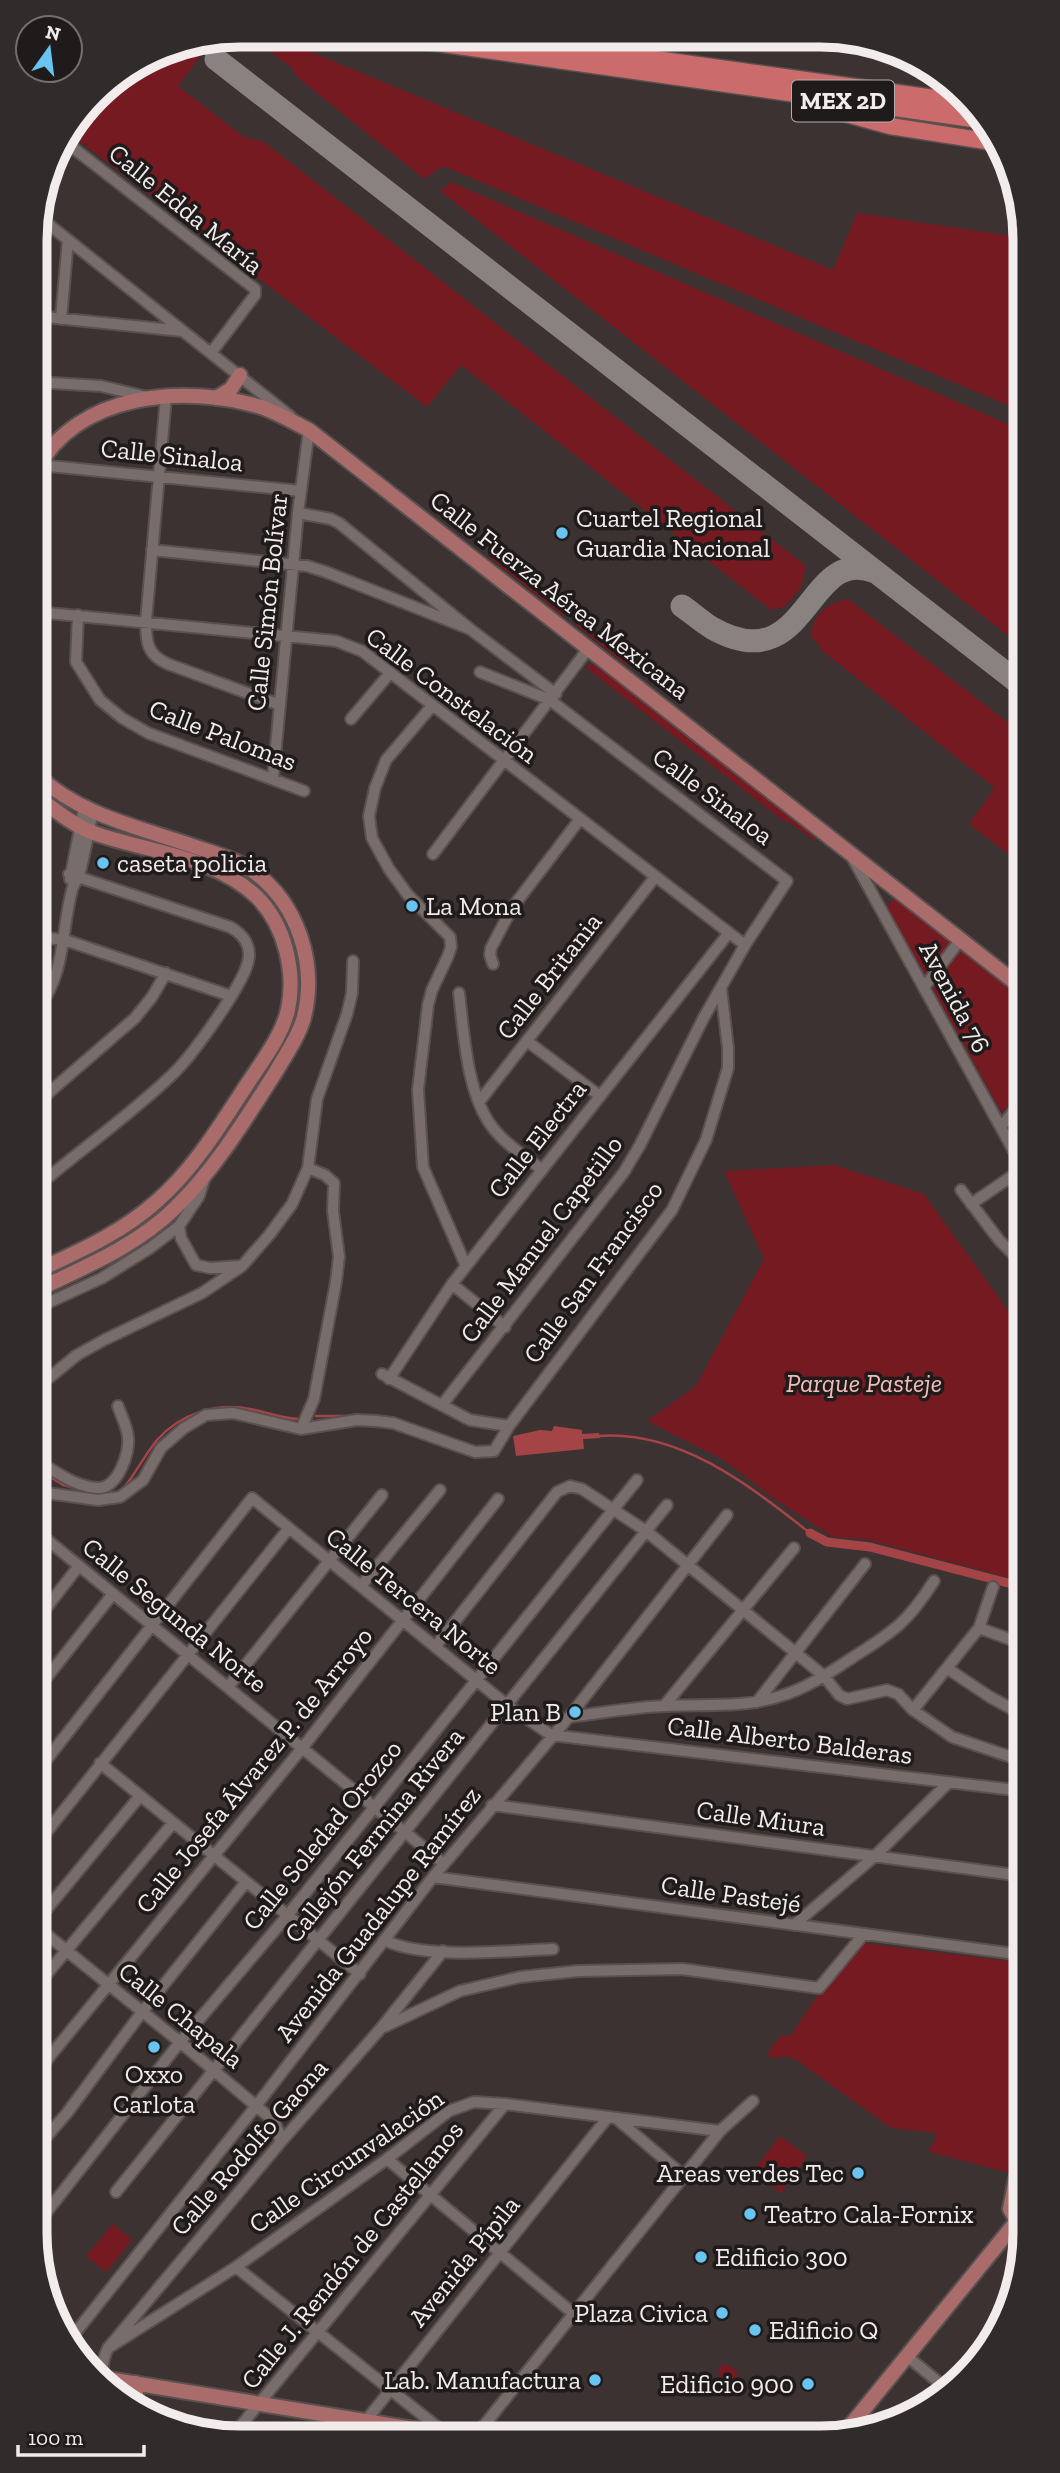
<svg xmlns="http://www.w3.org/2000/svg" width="1060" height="2473" font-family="'Zilla Slab',serif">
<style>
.green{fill:#761a22}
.water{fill:#a44447}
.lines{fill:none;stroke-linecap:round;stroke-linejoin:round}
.stream{stroke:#a44447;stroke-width:2.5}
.canal{stroke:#a44447;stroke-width:9}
.taxiway{stroke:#8a8281;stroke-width:23}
.minor-casing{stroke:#595150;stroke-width:14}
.major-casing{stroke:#595150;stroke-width:18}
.highway-casing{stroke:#595150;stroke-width:19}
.minor{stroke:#796d6c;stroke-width:10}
.major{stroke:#aa6c6b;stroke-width:14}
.highway{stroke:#cb6b6b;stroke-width:16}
.poi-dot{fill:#68c4f0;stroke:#201b1b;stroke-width:2.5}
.labels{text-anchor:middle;stroke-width:7;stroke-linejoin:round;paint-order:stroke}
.shield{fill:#201b1b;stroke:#b4adad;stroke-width:2}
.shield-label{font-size:24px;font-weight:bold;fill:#f3ecec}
.street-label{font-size:26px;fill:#f3ecec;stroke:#201b1b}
.poi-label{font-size:26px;fill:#f3ecec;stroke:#201b1b;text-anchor:start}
.park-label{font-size:26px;font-style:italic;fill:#f3bcba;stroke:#201b1b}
.rim{fill:none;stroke:#f3ecec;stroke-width:9}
</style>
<rect width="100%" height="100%" fill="#3c3231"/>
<path class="green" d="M253 39 292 44 833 270 857 213 1018 237 1019 410 443 166 424 179 297 77 291 67Z
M212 41 178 86 244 137 264 142 806 566 801 588 784 607 771 610 461 365 427 407 78 140 110 94 103 88 105 86 162 50Z
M451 182 1019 429 1020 645 440 191Z
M493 552 567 610 563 616 489 557Z
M848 599 1020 732V863L969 824 995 788 819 648 820 645 811 637C811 615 828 603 848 599Z
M577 618 631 660 627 666 574 623Z
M592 664 605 672 817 836 813 840 787 820 785 822 585 667Z
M896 895 1021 996V1090L1002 1113 887 907Z
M834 1165 924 1194 1022 1330V1353L1011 1362 1022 1372V1581L866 1539 833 1537 773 1498 724 1460 647 1421 696 1386 764 1259 724 1171Z
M861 1943 1024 1963V2146L1010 2173 929 2152 937 2133 891 2128 795 2059 785 2056 774 2059 767 2054 781 2035 790 2036 819 1994Z
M780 2136 807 2156 781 2193 753 2171Z
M113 2224 132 2240 106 2272 86 2256Z
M723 2363 739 2372 732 2383 717 2373Z"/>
<path class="water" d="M554 1426 582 1430V1434L599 1433 600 1438 583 1439 584 1449 516 1456 513 1436 540 1430 552 1431Z"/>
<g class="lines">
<path class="stream" d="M316 1416H350
M599 1436C680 1430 750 1486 810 1533
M39 1470 63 1485 82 1490
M126 1485C137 1471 146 1453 157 1440 180 1414 216 1402 250 1409 268 1412 284 1420 303 1419"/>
<path class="canal" d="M810 1533 827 1542 870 1547 1023 1587"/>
<path class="taxiway" d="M216 59 1020 684
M682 606C692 613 702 622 712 628 809 683 806 543 875 572"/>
<g class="minor-casing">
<path id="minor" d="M63 140 255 289V295L211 353
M38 216 290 416
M36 316 182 331
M61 319 68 240
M36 382 101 386 147 397
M166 397 146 621C146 642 147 655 168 664L280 705
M39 465 301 491
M298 513 331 519 339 523 470 629 556 694
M152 550 307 566 326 572 470 629
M37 612 336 641 362 651 745 945
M78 615 76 662 100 700 122 718 148 733 304 791
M432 706 386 760 375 788 369 816 372 838 389 869 408 895 450 937 451 947 448 956 432 990 428 1005 418 1090 423 1167 466 1266
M351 719 390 673
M273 778 298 513 309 430 306 428
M433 854 588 649
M852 857 1021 1164
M70 879 84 808
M38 937 65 940 231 996
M493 964 490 955 491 948 512 908 580 819
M925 986 961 939
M459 993C464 1035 467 1095 493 1128 505 1144 526 1157 542 1170
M38 1008C66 973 61 931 72 890 73 885 77 880 79 875 85 855 88 832 93 812
M527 1041 600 1096
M38 1102 135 1018 152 997 166 973
M479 1102 655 877
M1001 1127 1021 1102
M38 1176H50C90 1143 137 1109 174 1073 193 1054 242 987 248 962 252 946 243 934 230 927L69 874
M961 1190 999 1240 1021 1262
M971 1204 1021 1170
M179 1226 181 1238 196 1265 210 1268 240 1266
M452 1284 505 1327
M39 1307 102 1278 150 1248 179 1226 199 1196 205 1177
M382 1374 470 1420 509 1426
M39 1379 50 1377 77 1355 104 1340 202 1293 242 1266 270 1234 292 1204 308 1168 317 1099 347 1014 352 993 353 961
M389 1379 452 1284 728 934
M442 1405 624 1172 640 1145 703 1019 745 945 787 881 550 700 480 672
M301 1429 314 1399 336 1282 339 1257 333 1211 334 1183 325 1175 308 1168
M39 1462C58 1473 76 1487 98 1488 118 1488 130 1453 128 1437 127 1426 121 1416 118 1406
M39 1492 98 1500 120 1497 143 1480 161 1448 184 1428 206 1415 233 1413 301 1429 357 1420 376 1421 393 1423 475 1452 494 1451 509 1426 672 1210 706 1140 728 1068V1048L721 988
M40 1534 444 1864
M361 1586 440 1490
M40 1616 78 1567
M979 1628 1023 1644
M435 1647 557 1492 570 1486 582 1489 646 1531 824 1676 839 1695 847 1699 887 1690 898 1694 913 1710 952 1737 1023 1761
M948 1669 990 1697 1023 1715
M40 1686 112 1595
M228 1687 382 1495
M757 1702 865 1564
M664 1706 794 1548
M913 1710 979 1628 993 1587
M569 1717C601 1713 633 1707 665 1706 703 1704 741 1708 777 1697 807 1689 832 1671 858 1654 896 1630 909 1620 934 1581
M100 1763 360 1974
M40 1768 252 1498 507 1705 551 1735 1023 1791
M492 1805 1023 1876
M41 1839 289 1528
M433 1877 1024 1955
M41 1916 140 1796
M794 1925 875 1856 949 1782
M41 1930 180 2042 274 2121 279 2133 280 2143
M384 1940C425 1960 507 1951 553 1949
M41 1981 173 1823
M384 2027 460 1991 520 1977 578 1971 682 1969 819 1988 863 1935
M41 2067 303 1747 498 1499
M617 2119 684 2176
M41 2143 67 2113 142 2012 246 1882
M387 2159 574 2314
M116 2192 667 1505
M1024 2214 1017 2221 1025 2227
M42 2218 180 2042 287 1916 637 1480
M236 2267 445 2433
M68 2342 256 2106 433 1877 569 1717 727 1515
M108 2348 236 2267 387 2159 449 2111 474 2102 505 2104 720 2131
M908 2357 948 2390
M105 2387C101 2374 102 2360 108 2348L280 2143 382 2027 443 1951
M356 2433 608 2117
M478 2433 720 2131 753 2101
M234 2434 505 2104"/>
</g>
<g class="major-casing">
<path id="major" d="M216 398 231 389 240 375
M36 470C78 392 185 384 261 407 278 413 293 422 309 430L1021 987
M37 775C82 817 143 828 199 848 217 854 237 860 253 871 298 904 317 963 304 1017 299 1036 285 1056 275 1073 245 1120 215 1169 175 1208 138 1245 85 1267 39 1289
M37 797C54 809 71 824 91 832 145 852 213 855 257 897 285 925 296 972 288 1010 282 1035 264 1059 250 1080 222 1122 196 1167 157 1201 123 1232 80 1251 39 1270
M96 2377 438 2433
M136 2402V2383
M846 2431 1017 2221 1010 2209 1016 2179 1024 2162"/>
</g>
<g class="highway-casing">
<path id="highway" d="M387 36 979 120
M499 37 970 103
M821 107 890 126 992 142"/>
</g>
<use href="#minor" class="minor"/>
<use href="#major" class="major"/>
<use href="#highway" class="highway"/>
</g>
<g class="poi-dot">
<circle cx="562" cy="533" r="7"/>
<circle cx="103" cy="863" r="7"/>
<circle cx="412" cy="906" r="7"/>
<circle cx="575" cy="1712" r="7"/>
<circle cx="154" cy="2047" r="7"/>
<circle cx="858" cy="2173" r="7"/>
<circle cx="750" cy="2214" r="7"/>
<circle cx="701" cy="2257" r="7"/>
<circle cx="722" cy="2313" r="7"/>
<circle cx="755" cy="2330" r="7"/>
<circle cx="595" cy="2380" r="7"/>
<circle cx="808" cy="2384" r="7"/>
</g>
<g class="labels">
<rect class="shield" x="792" y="80.5" width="102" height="41" rx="5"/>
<g class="shield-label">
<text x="843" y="109">MEX 2D</text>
</g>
<g class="street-label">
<text transform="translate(186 209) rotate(39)" y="9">Calle Edda María</text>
<text transform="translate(172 455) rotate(6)" y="9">Calle Sinaloa</text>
<text transform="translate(560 595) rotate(38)" y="9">Calle Fuerza Aérea Mexicana</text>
<text transform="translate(267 602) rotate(-84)" y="9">Calle Simón Bolívar</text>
<text transform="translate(452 695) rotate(37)" y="9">Calle Constelación</text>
<text transform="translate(223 735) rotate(21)" y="9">Calle Palomas</text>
<text transform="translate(713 796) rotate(37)" y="9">Calle Sinaloa</text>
<text transform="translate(549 976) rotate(-52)" y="9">Calle Britania</text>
<text transform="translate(955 997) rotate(62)" y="9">Avenida 76</text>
<text transform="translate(537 1139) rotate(-52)" y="9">Calle Electra</text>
<text transform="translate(541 1239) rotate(-53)" y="9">Calle Manuel Capetillo</text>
<text transform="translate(593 1272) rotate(-54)" y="9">Calle San Francisco</text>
<text transform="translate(414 1601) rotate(39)" y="9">Calle Tercera Norte</text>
<text transform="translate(175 1615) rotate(39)" y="9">Calle Segunda Norte</text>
<text transform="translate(790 1740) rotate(7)" y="9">Calle Alberto Balderas</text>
<text transform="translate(254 1770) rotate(-51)" y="9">Calle Josefa Álvarez P. de Arroyo</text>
<text transform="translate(761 1818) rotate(8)" y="9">Calle Miura</text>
<text transform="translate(322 1835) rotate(-51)" y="9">Calle Soledad Orozco</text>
<text transform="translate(374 1835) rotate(-51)" y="9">Callejón Fermina Rivera</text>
<text transform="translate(731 1894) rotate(8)" y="9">Calle Pastejé</text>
<text transform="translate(378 1914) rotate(-52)" y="9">Avenida Guadalupe Ramírez</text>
<text transform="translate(181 2015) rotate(39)" y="9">Calle Chapala</text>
<text transform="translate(249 2147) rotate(-49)" y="9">Calle Rodolfo Gaona</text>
<text transform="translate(346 2161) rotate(-35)" y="9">Calle Circunvalación</text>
<text transform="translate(352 2255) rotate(-51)" y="9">Calle J. Rendón de Castellanos</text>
<text transform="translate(464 2261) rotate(-51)" y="9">Avenida Pípila</text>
</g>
<g class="poi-label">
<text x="576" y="527">Cuartel Regional<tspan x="576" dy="30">Guardia Nacional</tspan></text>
<text x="117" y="872">caseta policia</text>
<text x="426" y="915">La Mona</text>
<text x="561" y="1721" text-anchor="end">Plan B</text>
<text x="154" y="2083" text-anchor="middle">Oxxo<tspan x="154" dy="30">Carlota</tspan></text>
<text x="844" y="2182" text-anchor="end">Areas verdes Tec</text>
<text x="764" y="2223">Teatro Cala-Fornix</text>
<text x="715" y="2266">Edificio 300</text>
<text x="708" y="2322" text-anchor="end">Plaza Civica</text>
<text x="769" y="2339">Edificio Q</text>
<text x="581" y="2389" text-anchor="end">Lab. Manufactura</text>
<text x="794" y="2393" text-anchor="end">Edificio 900</text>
</g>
<g class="park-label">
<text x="864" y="1392">Parque Pasteje</text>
</g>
</g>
<path d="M0 0H1060V2473H0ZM240 47H820A193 193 0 0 1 1013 240V2233A193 193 0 0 1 820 2426H240A193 193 0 0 1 47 2233V240A193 193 0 0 1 240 47Z" fill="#312c2c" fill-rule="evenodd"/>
<path class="rim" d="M240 47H820A193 193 0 0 1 1013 240V2233A193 193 0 0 1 820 2426H240A193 193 0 0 1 47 2233V240A193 193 0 0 1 240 47Z"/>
<g transform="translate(49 49) rotate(14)"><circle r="33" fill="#201b1b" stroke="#746f6f" stroke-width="2"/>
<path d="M0-5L12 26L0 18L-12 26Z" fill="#68c4f0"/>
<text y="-10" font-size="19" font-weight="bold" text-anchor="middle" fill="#f3ecec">N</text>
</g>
<path d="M18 2445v10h126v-10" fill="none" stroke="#f3ecec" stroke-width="3.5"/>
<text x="28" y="2445" font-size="21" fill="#f3ecec" stroke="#201b1b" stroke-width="5" paint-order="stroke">100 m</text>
</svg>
